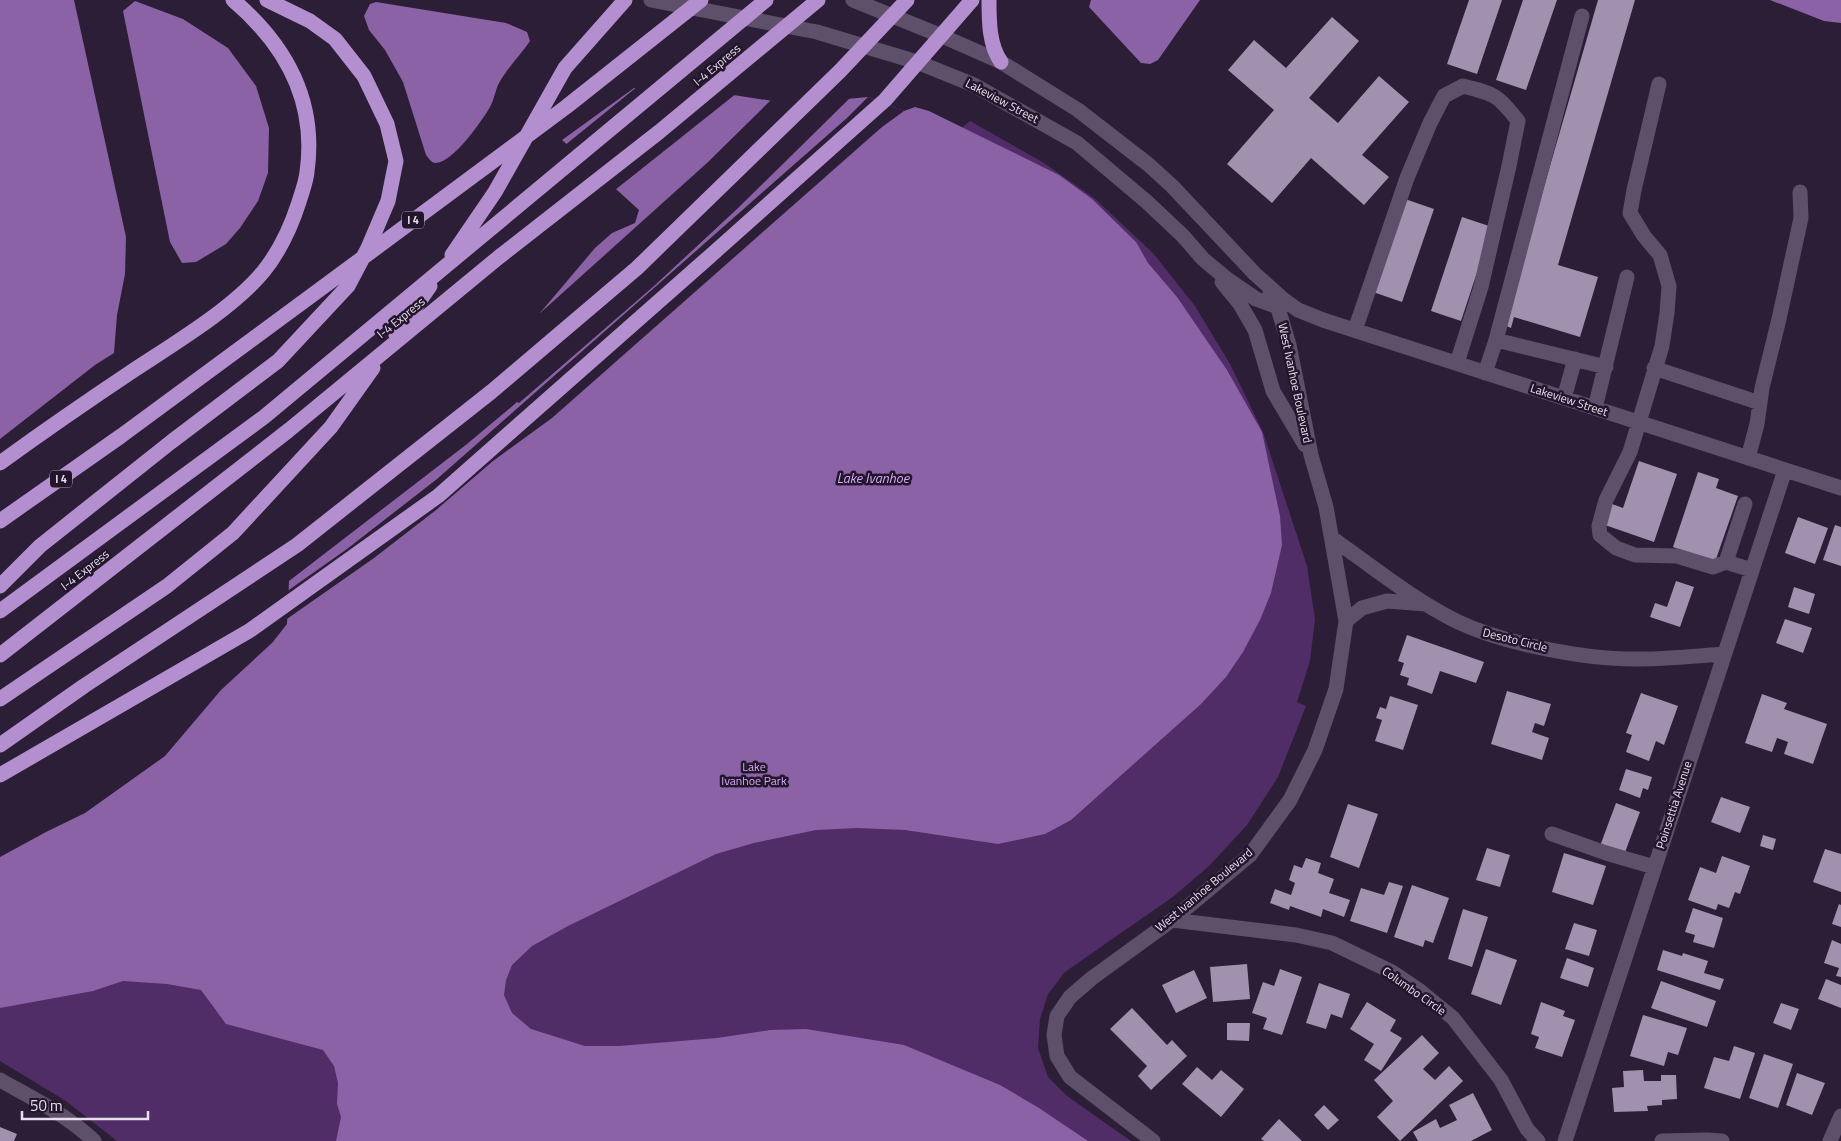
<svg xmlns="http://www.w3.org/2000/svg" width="1841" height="1141" font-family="'Titillium Web',sans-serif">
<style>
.green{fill:#502d67}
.water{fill:#8a62a5}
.pier{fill:#2c1e36}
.building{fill:#a190ae}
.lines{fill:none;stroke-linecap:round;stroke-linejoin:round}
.minor{stroke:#5e4f6a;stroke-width:15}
.highway{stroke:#b48fcf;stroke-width:15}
.labels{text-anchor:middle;stroke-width:5;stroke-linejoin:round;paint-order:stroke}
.shield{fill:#22152c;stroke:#ada2b4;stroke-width:1}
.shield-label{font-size:11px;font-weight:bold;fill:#e8dfef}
.street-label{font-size:12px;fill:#e8dfef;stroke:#22152c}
.park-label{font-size:12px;fill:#d5aaf4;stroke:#22152c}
.water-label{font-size:14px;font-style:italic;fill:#d5aaf4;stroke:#22152c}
</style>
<rect width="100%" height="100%" fill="#2c1e36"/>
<path class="green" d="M970 121 1044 163 1094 198 1153 253 1195 306 1230 364 1263 432 1307 566 1315 619 1310 661 1297 702 1306 706 1278 777 1247 825 1209 866 1174 896 1065 972 1048 994 1040 1019 1038 1048 1048 1077 1067 1096 1131 1141H117L66 1101 0 1061V923Z"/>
<path class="water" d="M0 0H74L126 237 125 274 117 315 114 353 95 365 0 439Z
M1091 0H1200L1158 60 1150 64 1141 63 1089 7Z
M1770 0H1841V23L1824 21Z
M135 1 183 19 228 48 256 86 269 128 268 173 258 201 240 228 226 244 196 262 182 263 170 242 123 11Z
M376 2 506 23 527 32 530 41C520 56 507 68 498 85 495 92 494 100 490 107 482 121 452 164 435 163 430 162 429 158 426 155L403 82 385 50 369 30 364 16 370 4Z
M682 87 792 104 868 97 904 111 915 107 929 111 1059 175 1092 199 1136 242 1148 263 1177 297 1227 370 1262 432 1280 516 1282 545 1271 593 1260 620 1243 652 1226 677 1201 704 1071 820 1045 834 998 844 905 830 857 828 816 830 754 843 716 854 568 926 532 946 512 965 506 980 504 995 512 1013 531 1029 585 1046H619L717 1038 770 1030 806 1029 904 1045 1000 1085 1039 1108 1088 1141H336L341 1117 337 1104 338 1083 334 1066 323 1050 226 1024 201 990 167 984 123 981 93 991 0 1008V857L46 832 85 813 165 756 221 690 272 643 287 624 289 581 467 444 516 403 529 378 542 340 540 313 595 248 612 233 635 223 639 210 562 140 634 88Z"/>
<path class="pier" d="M683 85 737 93 615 190 564 146 638 86Z
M852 96 737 209 654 286 519 403 515 401 527 377 539 339 538 315 707 163 772 99 792 102Z
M868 97 904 111 882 127 552 418 493 461 436 510 374 558 284 621 286 592 347 549 437 479 847 118Z"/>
<path class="building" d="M1469 0H1502L1477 74 1447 64Z
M1523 0H1557L1526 90 1496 80Z
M1598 0H1635L1558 265 1598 277 1580 337 1514 317 1511 328 1504 325Z
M1332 17 1359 41 1309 98 1338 123 1379 76 1409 102 1362 155 1389 177 1364 205 1311 158 1272 203 1227 164 1274 110 1228 70 1254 40 1286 68Z
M1405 199 1434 209 1402 302 1373 292Z
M1462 217 1492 227 1461 321 1431 311Z
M1639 461 1677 474 1654 542 1605 525 1612 504 1623 508Z
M1698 472 1719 479 1716 488 1738 496 1715 562 1673 547Z
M1798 517 1828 528 1815 564 1785 553Z
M1835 525 1841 527V566L1823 560Z
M1676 581 1694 587 1680 627 1650 617 1655 603 1667 607Z
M1794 587 1815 594 1809 614 1788 607Z
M1785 619 1812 628 1803 653 1776 643Z
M1407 635 1484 662 1476 683 1440 671 1432 694 1407 685 1409 678 1400 675 1404 663 1398 661Z
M1507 691 1551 704 1544 726 1535 723 1532 732 1549 738 1542 760 1491 744Z
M1641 693 1678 706 1664 745 1656 741 1649 761 1626 752 1632 735 1626 733Z
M1762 694 1787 703 1784 709 1827 724 1813 764 1784 754 1788 742 1777 738 1772 752 1745 743Z
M1390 696 1418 705 1403 750 1375 741 1382 720 1376 718 1380 707 1386 709Z
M1626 769 1652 777 1648 790 1643 788 1640 798 1619 790Z
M1721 797 1750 807 1740 833 1711 822Z
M1616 803 1640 812 1624 855 1600 846Z
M1348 804 1378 814 1359 868 1330 857Z
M1763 835 1776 839 1773 850 1760 846Z
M1487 848 1510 855 1500 887 1476 880Z
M1825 849 1841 854V892L1813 882Z
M1564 853 1606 866 1593 905 1552 892Z
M1722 856 1750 866 1740 894 1735 892 1729 908 1718 904 1716 910 1688 900 1700 867 1716 873Z
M1306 858 1321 863 1318 873 1334 879 1329 893 1350 900 1344 917 1323 909 1321 917 1290 906 1289 910 1270 903 1275 889 1291 895 1295 883 1289 880 1294 865 1302 868Z
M1389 882 1403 886 1387 933 1350 921 1361 888 1384 895Z
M1412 885 1449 898 1433 943 1425 940 1423 947 1394 937Z
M1839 904 1841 905V927L1832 924Z
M1693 908 1723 918 1714 948 1693 942 1695 935 1685 932Z
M1463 909 1488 917 1472 967 1448 959Z
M1574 923 1597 930 1589 956 1565 949Z
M1832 940 1841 944V977L1836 976 1839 968 1824 963Z
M1486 949 1517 960 1501 1005 1471 994Z
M1663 950 1682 956 1683 953 1708 961 1704 973 1724 979 1720 990 1657 970Z
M1567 958 1594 968 1588 987 1560 978Z
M1247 964 1250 999 1213 1002 1210 967Z
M1280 969 1302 977 1282 1035 1263 1029 1267 1018 1252 1013 1263 982 1274 986Z
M1194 970 1207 998 1176 1013 1162 985Z
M1826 979 1841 985V1008L1818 999Z
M1661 981 1716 1001 1707 1027 1651 1008Z
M1319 983 1350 994 1342 1018 1331 1014 1326 1029 1306 1023Z
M1367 1002 1396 1020 1390 1031 1402 1038 1381 1071 1364 1060 1374 1044 1350 1029Z
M1541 1002 1565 1011 1563 1016 1575 1020 1562 1057 1535 1048 1539 1037 1531 1034Z
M1781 1003 1799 1009 1791 1030 1773 1023Z
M1132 1008 1167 1045 1172 1040 1187 1056 1151 1090 1138 1076 1147 1066 1110 1029Z
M1643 1015 1687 1028 1678 1055 1668 1052 1664 1066 1630 1056Z
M1227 1023H1250L1249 1041 1227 1040Z
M1422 1035 1439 1053 1423 1069 1435 1080 1449 1066 1463 1081 1400 1141 1377 1117 1393 1101 1374 1080Z
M1734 1046 1755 1053 1740 1099 1704 1088 1714 1057 1729 1061Z
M1764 1054 1793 1064 1778 1108 1749 1098Z
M1197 1067 1212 1080 1221 1070 1244 1089 1221 1117 1182 1084Z
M1643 1070 1644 1081H1661V1075H1676L1677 1099 1662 1100V1105L1647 1106 1648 1111 1614 1112 1612 1088 1624 1087 1623 1071Z
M1797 1073 1825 1083 1812 1115 1786 1105Z
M1473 1093 1492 1130 1471 1141H1418L1413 1132 1436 1119 1440 1128 1457 1120 1449 1105Z
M1324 1105 1339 1120 1328 1130 1314 1115Z
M1279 1119 1302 1141H1264L1261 1139Z
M0 1127 17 1134 14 1141H0Z"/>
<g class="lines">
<path class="minor" d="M651 0 817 32 917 62 974 85 1077 143 1147 202 1183 236 1203 259 1227 279 1256 299 1281 308
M853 0 942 36 1001 62 1078 110 1149 165 1172 186 1255 274 1283 299 1298 310 1323 320 1841 488
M1582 16 1496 340 1606 367
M1659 84 1634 190 1630 213 1644 236 1660 255 1669 286 1667 313 1662 346 1630 452 1606 500 1599 526 1600 535 1616 548 1635 555 1677 556 1713 567 1726 562 1752 570
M1222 282 1240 304 1255 330 1273 391 1305 445
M1355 330 1407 178 1430 123 1444 96 1463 86C1495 94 1498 95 1518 121L1509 166 1481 287 1457 363
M1654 368 1760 403
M1485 373 1496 340
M1564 398 1575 359
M1595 408 1627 277
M1748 458 1757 424 1762 388 1779 319 1801 218 1800 192
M1333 539C1373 567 1412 599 1456 621 1504 644 1587 660 1640 659 1668 659 1696 656 1724 654
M1726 562 1745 504
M1346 621 1362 608 1387 601 1426 604
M1552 834 1606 853 1654 867
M1172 920 1296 935 1332 943 1392 972 1420 991 1453 1018 1501 1080 1527 1129 1538 1141
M0 1080C32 1098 67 1115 94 1141
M1153 1141 1070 1077 1057 1056 1054 1035 1057 1016 1070 997 1092 978 1172 920 1250 855 1290 800 1315 750 1336 689 1346 621 1326 507 1311 455 1289 345 1278 308 1270 291
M1565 1141 1785 470
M1662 1141 1707 1140 1722 1141
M1830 1141 1841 1116"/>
<path class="highway" d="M989 0C989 21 989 45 1001 62
M452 255 495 192 565 68 625 0
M396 335 430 286
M0 463C44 431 89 400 134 370 175 343 232 309 263 272 280 251 291 227 299 202 302 192 306 182 307 172 317 101 286 45 233 0
M0 521 121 436 376 248 566 107 701 0
M0 586 40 546 171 442 278 361 348 286 368 248 388 201 396 161 387 124 364 76 335 39 310 21 267 0
M0 611 264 417 766 0
M0 655 289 430 499 257 659 132 818 0
M0 699 167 586 233 533 331 427 373 368
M0 745 84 686 297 545 491 392 637 268 840 71 907 0
M0 775 249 631 438 496 709 257 885 100 972 0"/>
</g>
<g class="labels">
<g class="shield">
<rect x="402" y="211.5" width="22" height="17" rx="4"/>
<rect x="50" y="470.5" width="22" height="17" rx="4"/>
</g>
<g class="shield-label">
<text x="413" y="224">I 4</text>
<text x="61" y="483">I 4</text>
</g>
<g class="street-label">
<text transform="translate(717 65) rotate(-40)" y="4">I-4 Express</text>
<text transform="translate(1002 101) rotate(28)" y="4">Lakeview Street</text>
<text transform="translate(401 318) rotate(-39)" y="4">I-4 Express</text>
<text transform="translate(1295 383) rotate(78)" y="4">West Ivanhoe Boulevard</text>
<text transform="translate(1569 400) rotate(18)" y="4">Lakeview Street</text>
<text transform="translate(85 570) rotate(-38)" y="4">I-4 Express</text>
<text transform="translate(1515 640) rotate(14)" y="4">Desoto Circle</text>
<text transform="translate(1674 805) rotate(-72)" y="4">Poinsettia Avenue</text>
<text transform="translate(1204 890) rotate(-40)" y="4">West Ivanhoe Boulevard</text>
<text transform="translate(1414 991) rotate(35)" y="4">Columbo Circle</text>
</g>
<g class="park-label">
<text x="754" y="771">Lake<tspan x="754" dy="14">Ivanhoe Park</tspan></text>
</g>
<g class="water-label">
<text x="873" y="483">Lake Ivanhoe</text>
</g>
</g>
<path d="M22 1111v8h126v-8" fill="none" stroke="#e8dfef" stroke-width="2.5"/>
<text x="30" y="1111" font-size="15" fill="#e8dfef" stroke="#22152c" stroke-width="4" paint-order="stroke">50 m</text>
</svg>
